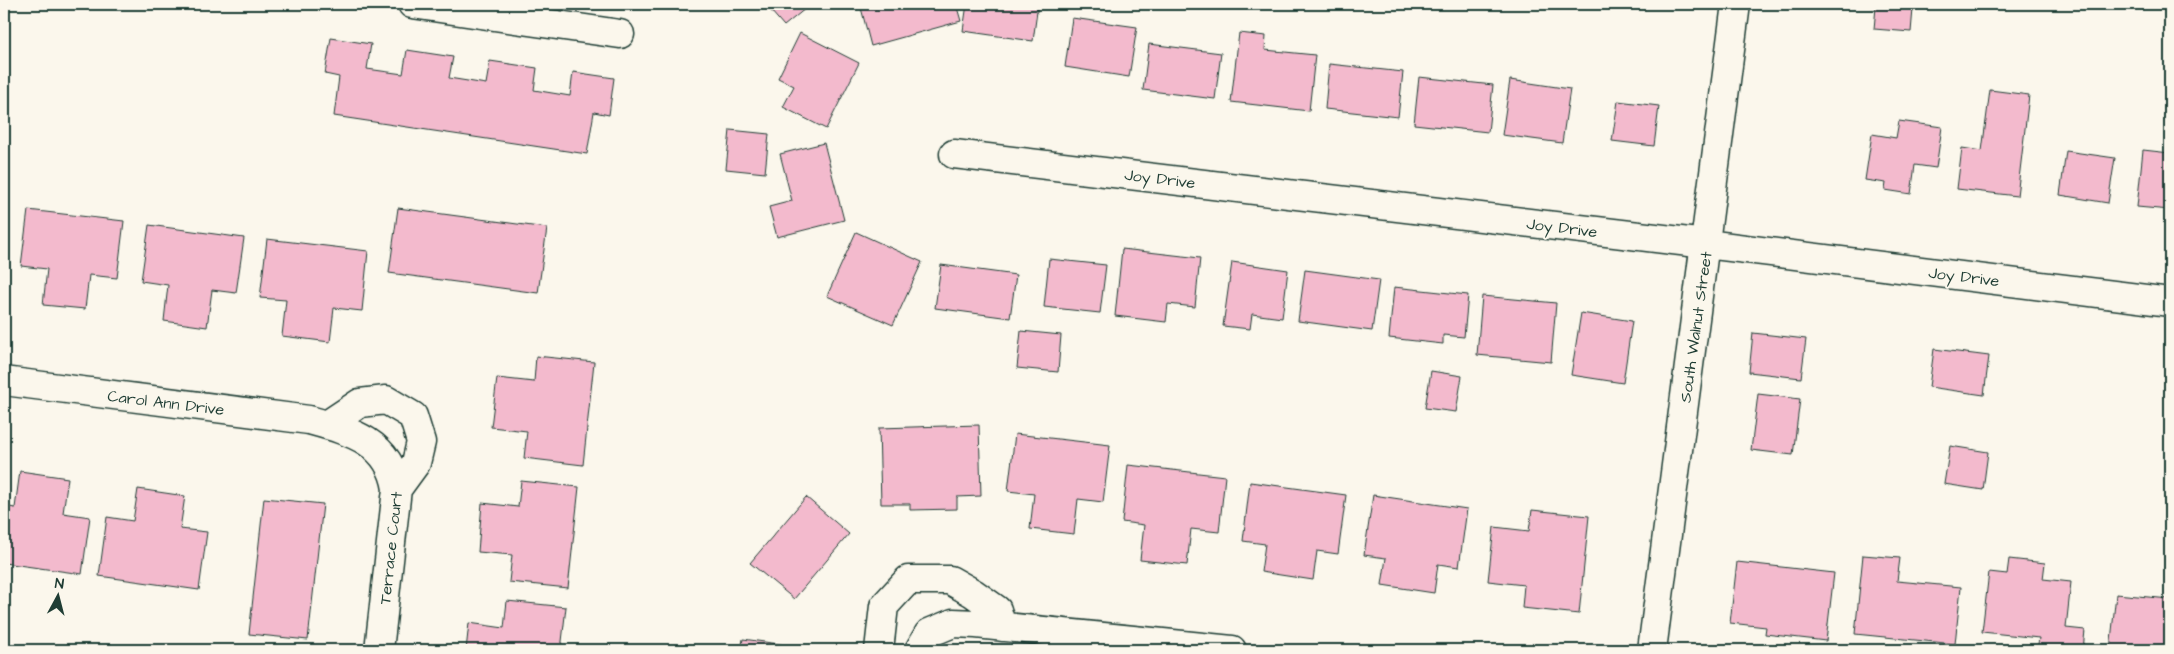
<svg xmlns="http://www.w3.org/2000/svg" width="2174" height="654" font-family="'Architects Daughter',sans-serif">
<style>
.building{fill:#f3bacd;stroke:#1f3d34}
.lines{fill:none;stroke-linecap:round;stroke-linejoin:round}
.minor-casing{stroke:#1f3d34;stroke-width:31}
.minor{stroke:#fbf7ec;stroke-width:28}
.labels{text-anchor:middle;stroke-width:4;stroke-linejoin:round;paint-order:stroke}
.street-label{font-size:16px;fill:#1f3d34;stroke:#fbf7ec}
</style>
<rect width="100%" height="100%" fill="#fbf7ec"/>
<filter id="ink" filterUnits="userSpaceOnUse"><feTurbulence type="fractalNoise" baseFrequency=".02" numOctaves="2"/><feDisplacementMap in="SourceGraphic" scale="10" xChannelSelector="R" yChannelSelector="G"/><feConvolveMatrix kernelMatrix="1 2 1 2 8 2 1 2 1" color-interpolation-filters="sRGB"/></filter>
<g filter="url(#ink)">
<path class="building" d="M765 4H811L784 26Z
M860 4H956L961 21 871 46Z
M967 4H1038L1033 41 963 31Z
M1839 4H1884L1883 7 1913 9 1911 32 1874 29 1876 7Z
M1072 18 1137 27 1129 77 1065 67Z
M800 33 859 63 826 129 783 107 794 86 778 78Z
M1239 33 1266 36 1265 50 1315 55 1309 111 1231 102Z
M331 38 371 44 367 69 403 74 407 50 453 57 449 78 486 84 490 61 537 68 534 90 570 96 573 72 614 78 609 115 594 112 587 154 334 116 339 77 325 74Z
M1149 44 1221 53 1215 99 1143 90Z
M1329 64 1403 72 1398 117 1325 109Z
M1419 77 1493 85 1488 132 1414 124Z
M1510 80 1570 89 1562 143 1502 135Z
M1990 90 2029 95 2017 196 1957 189 1962 148 1982 151Z
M1618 101 1659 106 1654 146 1612 141Z
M1899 121 1942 127 1936 168 1915 165 1911 194 1885 190 1886 183 1865 180 1872 134 1896 138Z
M730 130 769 134 765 173 726 169Z
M824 143 844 220 777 237 769 207 792 201 780 154Z
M2143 150 2170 153V210L2137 207Z
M2066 151 2115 158 2108 203 2060 195Z
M398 208 547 228 538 293 389 273Z
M28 210 124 221 117 278 89 275 85 309 43 305 47 269 21 266Z
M4 220 7 221 4 245Z
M149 225 244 238 236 293 212 290 207 327 164 321 168 285 141 281Z
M856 232 922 262 893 325 827 296Z
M267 239 368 251 362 311 334 308 330 342 282 336 286 300 260 298Z
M1122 249 1200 258 1195 307 1168 304 1166 322 1115 316Z
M1049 259 1106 265 1100 313 1044 307Z
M1232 262 1288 270 1282 318 1252 314 1250 329 1223 326Z
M941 265 1016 275 1010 318 935 308Z
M1305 270 1379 280 1372 331 1298 321Z
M1394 287 1468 295 1464 337 1443 335V344L1389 338Z
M1482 296 1556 303 1551 362 1477 355Z
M1581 313 1632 321 1623 383 1571 375Z
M1021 331 1061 335 1058 372 1017 368Z
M1753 333 1806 339 1801 378 1749 372Z
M1934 349 1989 356 1984 395 1929 387Z
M536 356 594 362 583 465 524 458 527 431 491 427 497 378 534 382Z
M1431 371 1462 376 1456 412 1425 408Z
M1758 394 1800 399 1793 455 1751 450Z
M979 425 981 496 957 497V509L910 510V504H881L879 428Z
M1015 434 1110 445 1103 502 1078 499 1074 534 1030 529 1034 494 1008 491Z
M1950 446 1988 452 1983 490 1944 484Z
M1128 465 1225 476 1219 532 1191 529 1187 565 1140 560 1144 525 1122 522Z
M20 471 68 478 63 513 90 517 82 574 4 563V506L15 508Z
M521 481 579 487 568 588 509 582 512 555 478 552 482 503 518 507Z
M1250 482 1346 495 1338 554 1317 551 1313 580 1261 572 1265 544 1243 541Z
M138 489 185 496 180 529 207 532 199 590 99 576 107 517 133 521Z
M1373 495 1467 509 1459 567 1438 564 1434 593 1382 585 1386 558 1364 555Z
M806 497 849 534 794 599 750 563Z
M264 498 323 504 308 640 249 634Z
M1532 510 1589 516 1579 614 1522 608 1524 585 1488 581 1494 527 1529 531Z
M1863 555 1900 558 1897 581 1961 587 1955 644 1855 634Z
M2009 559 2045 563 2043 579 2071 582 2066 628 2085 630 2083 650H2037L2039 638 1982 632 1989 572 2007 574Z
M1737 562 1834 573 1826 641 1765 634 1766 627 1730 623Z
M2116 594 2170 599V650H2110Z
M507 601 566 607 561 650H466L469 623 504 628Z
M743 639 800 647V650H741Z
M212 646 241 650H211Z"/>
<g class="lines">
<g class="minor-casing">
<path id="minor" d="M412 4 620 34
M954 154 1706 244 2170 302
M4 381 309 420C349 431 390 441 397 489L379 650
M327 425 360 403 386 400 413 416 421 442 416 463 397 489
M879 650 884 606 908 580H950L973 593 997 610 1002 627
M919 650 929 633 953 623 976 624 1232 650
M1652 650 1736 4"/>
</g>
<use href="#minor" class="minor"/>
</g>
</g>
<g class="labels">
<g class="street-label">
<text transform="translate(1160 178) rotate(7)" y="6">Joy Drive</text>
<text transform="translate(1562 227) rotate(7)" y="6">Joy Drive</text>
<text transform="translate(1964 276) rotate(7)" y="6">Joy Drive</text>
<text transform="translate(1695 327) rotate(-82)" y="6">South Walnut Street</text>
<text transform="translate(166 402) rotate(7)" y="6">Carol Ann Drive</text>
<text transform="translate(390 548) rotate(-84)" y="6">Terrace Court</text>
</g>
</g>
<rect width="2174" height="654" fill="none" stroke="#fbf7ec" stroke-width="20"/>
<rect x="10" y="10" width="2154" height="634" fill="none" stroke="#1f3d34" stroke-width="2" filter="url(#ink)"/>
<g transform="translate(58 596) rotate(7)" stroke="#fbf7ec" stroke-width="4" paint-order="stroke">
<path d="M0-4L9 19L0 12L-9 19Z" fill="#1f3d34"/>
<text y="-8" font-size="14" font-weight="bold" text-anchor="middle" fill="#1f3d34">N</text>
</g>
</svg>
